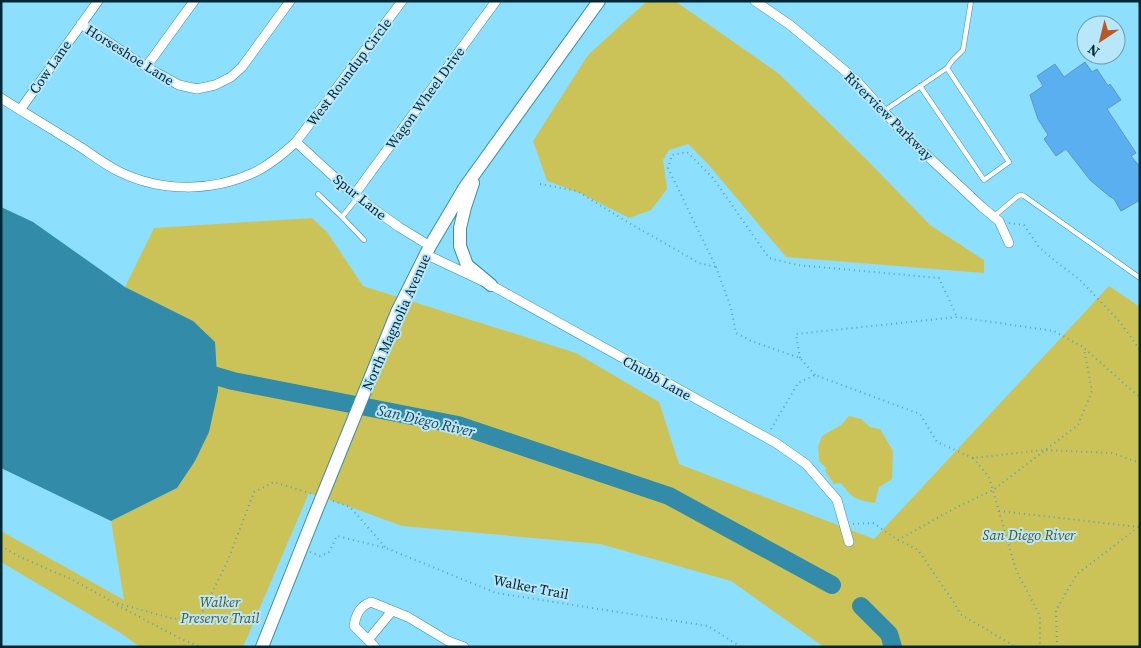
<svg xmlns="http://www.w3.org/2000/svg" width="1141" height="648" font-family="'Source Serif 4',serif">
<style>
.green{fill:#ccc358}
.water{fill:#318ba9}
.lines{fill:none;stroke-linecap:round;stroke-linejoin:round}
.river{stroke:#318ba9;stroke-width:18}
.building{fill:#5aaff0;stroke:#5d96c3}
.lane-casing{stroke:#398daa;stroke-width:5.5}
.street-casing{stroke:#398daa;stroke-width:10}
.secondary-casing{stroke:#398daa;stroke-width:14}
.path{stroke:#5ea0b9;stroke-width:2;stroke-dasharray:1 4;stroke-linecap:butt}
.lane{stroke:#fff;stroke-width:4.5}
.street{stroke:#fff;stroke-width:9}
.secondary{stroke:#fff;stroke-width:12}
.secondary-bridge-casing{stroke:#398daa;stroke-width:14;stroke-linecap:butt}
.secondary-bridge{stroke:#fff;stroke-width:12}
.labels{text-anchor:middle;stroke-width:4;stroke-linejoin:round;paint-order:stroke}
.street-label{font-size:14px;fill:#022632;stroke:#b8e7fa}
.park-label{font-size:14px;font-style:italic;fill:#59541d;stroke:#b8e7fa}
.water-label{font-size:15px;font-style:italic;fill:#1e3943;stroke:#b8e7fa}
</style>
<rect width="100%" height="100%" fill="#8ddffe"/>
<path class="green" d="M647 1H675L778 73 866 159 930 225 984 260V273L786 257 708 164 688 144 669 150 663 160 667 189 651 210 629 218 580 193 547 181 533 141 588 55Z
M312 218 327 232 363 286 576 353 659 402 679 464 874 539 1109 286 1140 307V647H824L731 581 600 544 402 526 350 507 309 493 243 647H140L119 632 1 562V531L124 600 111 521 177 488 193 321 125 287 154 228Z
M849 416 861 419 870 427 880 429 893 451 892 479 879 487 875 503C855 500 852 498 841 483L834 484 825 471 826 468 819 461 818 447 822 436 841 425Z"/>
<path class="water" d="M1 207 33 222 125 287 193 321 215 342 218 391 209 432 195 461 177 488 111 521 1 468Z"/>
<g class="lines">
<path class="river" d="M195 370 233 381 458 425 669 496 832 585
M861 606 889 634 893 647"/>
</g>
<path class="building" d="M1085 62 1092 72 1097 69 1108 86 1110 84 1121 100 1107 109 1136 153 1131 156 1140 167V200L1121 211 1114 199 1109 196 1090 180 1066 149 1056 156 1044 139 1048 135 1038 119 1030 95 1043 86 1037 76 1055 64 1064 77Z"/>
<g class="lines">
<g class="lane-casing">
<path id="lane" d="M947 68 952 61 963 50 971 1
M884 111 947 68 1009 162 984 180 920 86
M318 194 342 217 358 197
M342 217 364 240
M993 217 1018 196 1021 195 1024 196 1140 278"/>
</g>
<g class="street-casing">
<path id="street" d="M755 1 790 25 856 80 905 135 982 207 999 221 1009 243
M81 24 146 67 179 85 197 89 215 85 231 77 242 67 290 1
M146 67 194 1
M1 98C28 115 55 131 82 148 94 156 107 166 120 172 161 192 211 192 253 173 268 166 283 154 296 142L402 1
M20 110 98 1
M296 142 354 195 399 227 430 246
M354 195 496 1
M425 254 491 285 776 443 806 464 837 500 849 542
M368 640 392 611
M375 647 354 626C356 614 360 606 371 602L408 617 448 641 464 647"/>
</g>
<g class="secondary-casing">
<path id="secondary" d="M473 183 465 207 460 228V246L467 265 491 285
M397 312 430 246 465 187 599 1
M262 647 313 519"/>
</g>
<path class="path" d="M540 184 577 191 624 220 699 263 716 267
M1009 223 1024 225 1039 247 1055 261 1079 279 1120 322 1140 350
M800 358 796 334 957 317 1054 331 1083 347 1129 388 1140 397
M815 375 800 358 751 341 736 333 731 308 716 267 668 168 672 155 687 152 713 178 769 258 797 265 939 278 957 317
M771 429 798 383 815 375 920 414 937 442 973 458 1044 450 1112 453 1140 463
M973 458 989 477 1016 570 1040 616V647
M333 501 350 507 386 548
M999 511 1139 527
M853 524 873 523 898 540 957 507 993 490 1078 425 1092 391 1084 349
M898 540 918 550 955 604 960 614 1016 647
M1 546 20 557 73 580 113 602 174 619 201 615 228 560 254 492 274 482 312 494
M310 552 320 556 329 552 337 536 386 548 496 593 708 626 741 647
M117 605 181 639 201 647
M1057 647 1056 610 1077 574 1140 526"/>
<use href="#lane" class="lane"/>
<use href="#street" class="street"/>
<use href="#secondary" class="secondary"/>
<g class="secondary-bridge-casing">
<path id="secondary-bridge" d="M313 519 397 312"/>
</g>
<use href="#secondary-bridge" class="secondary-bridge"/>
</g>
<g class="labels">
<g class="street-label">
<text transform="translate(130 55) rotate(32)" y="5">Horseshoe Lane</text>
<text transform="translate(50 67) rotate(-55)" y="5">Cow Lane</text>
<text transform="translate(349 72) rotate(-53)" y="5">West Roundup Circle</text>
<text transform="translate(425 98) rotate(-54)" y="5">Wagon Wheel Drive</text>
<text transform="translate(889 116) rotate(45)" y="5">Riverview Parkway</text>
<text transform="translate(360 197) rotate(39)" y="5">Spur Lane</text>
<text transform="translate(396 322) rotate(-66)" y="5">North Magnolia Avenue</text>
<text transform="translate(657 378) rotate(29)" y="5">Chubb Lane</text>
<text transform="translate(531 587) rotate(11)" y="5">Walker Trail</text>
</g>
<g class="park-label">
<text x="1029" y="540">San Diego River</text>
<text x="220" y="607">Walker<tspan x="220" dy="16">Preserve Trail</tspan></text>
</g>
<g class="water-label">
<text transform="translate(426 421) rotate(13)" y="5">San Diego River</text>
</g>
</g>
<rect width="1141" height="648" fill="none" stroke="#022632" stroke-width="5"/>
<g transform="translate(1101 40) rotate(215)"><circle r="24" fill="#b8e7fa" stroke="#6f9aaa"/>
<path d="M0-4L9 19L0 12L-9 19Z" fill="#bb5724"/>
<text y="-8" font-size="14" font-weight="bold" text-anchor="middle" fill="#022632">N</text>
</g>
</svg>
